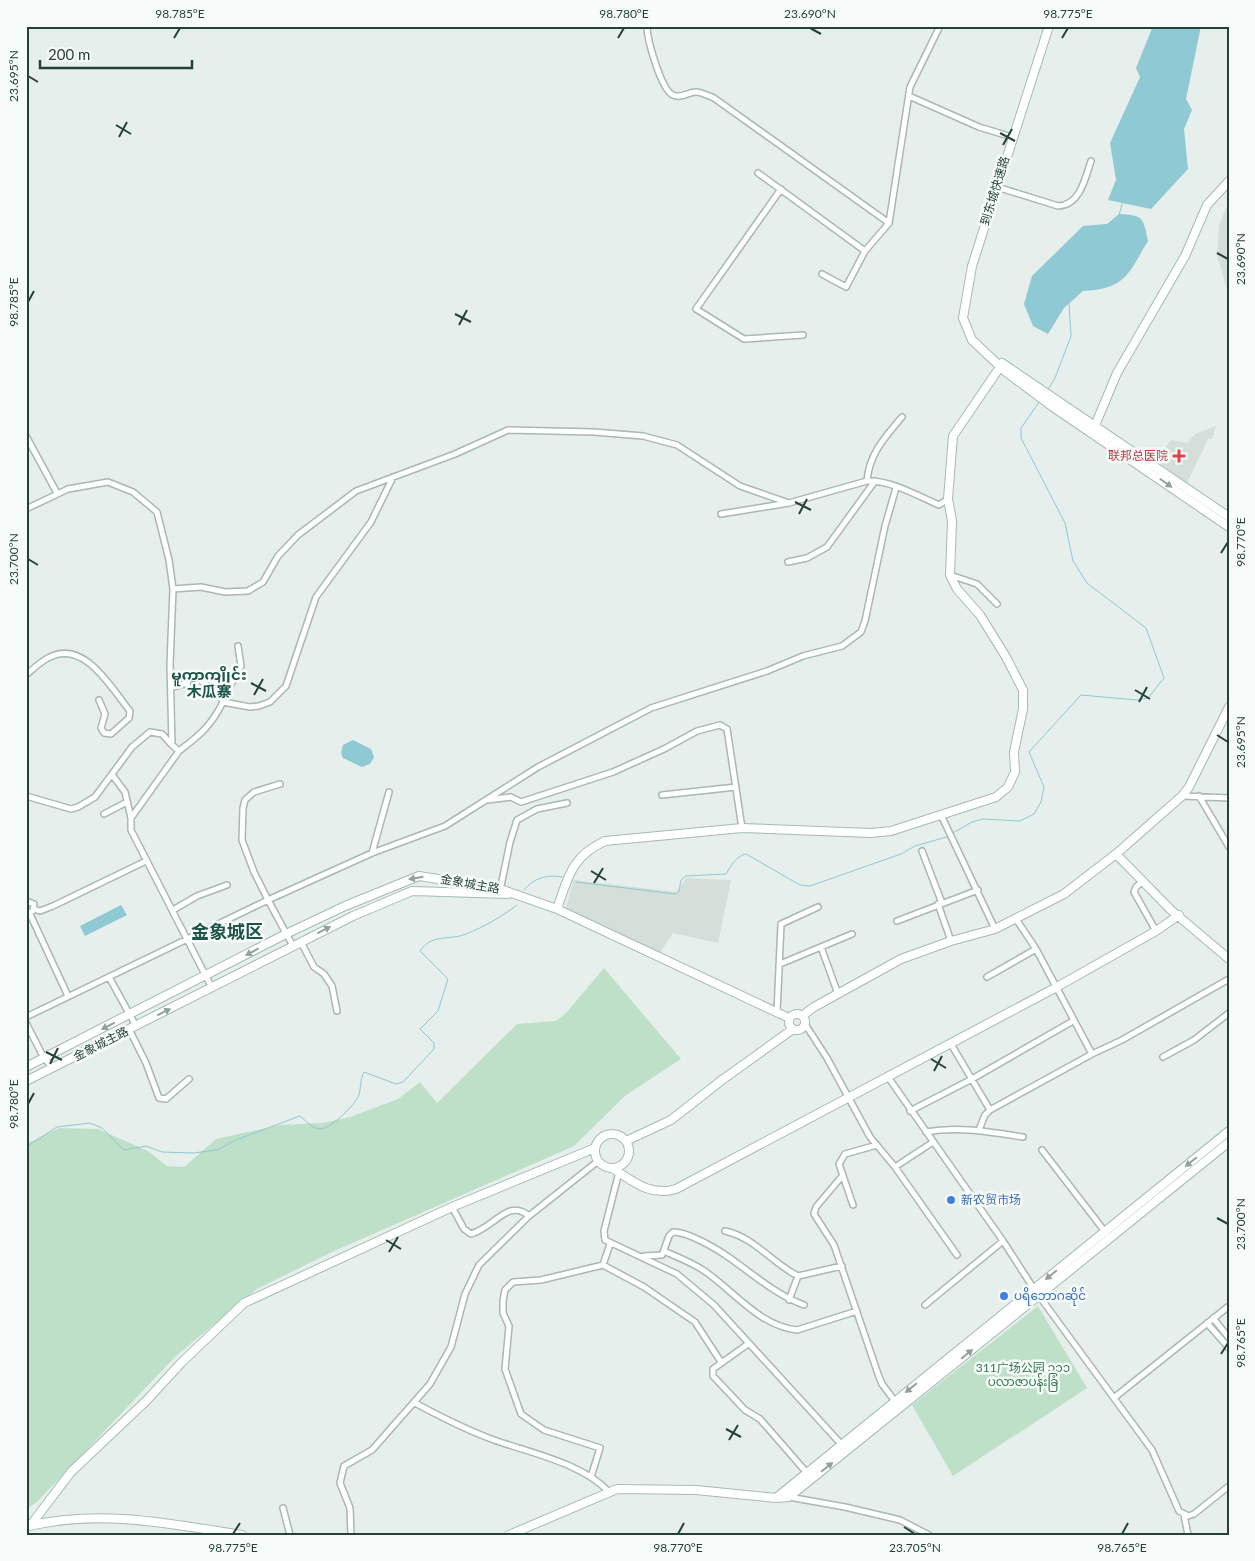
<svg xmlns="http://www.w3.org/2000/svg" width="1255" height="1561" font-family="Lato,'Noto Sans SC','Noto Sans Myanmar',sans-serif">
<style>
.built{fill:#d4dfda}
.green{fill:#bfe0c8}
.water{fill:#8ec9d4}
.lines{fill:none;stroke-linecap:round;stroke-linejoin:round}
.stream{stroke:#8ec9d4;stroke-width:1}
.street-casing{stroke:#a8b8b2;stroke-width:8}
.secondary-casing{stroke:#a4bbb3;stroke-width:10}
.street{stroke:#fff;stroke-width:5}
.secondary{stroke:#fff;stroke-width:8}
.oneway{fill:#92a09c}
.ticks{fill:none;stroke:#24423a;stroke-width:2}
.health-dot{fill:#e0444e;stroke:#f7fbf9;stroke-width:2}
.shop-dot{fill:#3f7fe0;stroke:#f7fbf9;stroke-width:2}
.labels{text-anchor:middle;stroke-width:5;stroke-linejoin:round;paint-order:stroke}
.street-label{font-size:12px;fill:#24423a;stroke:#f7fbf9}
.health-label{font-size:12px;fill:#be3a42;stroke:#f7fbf9;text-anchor:end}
.shop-label{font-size:12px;fill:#366cbe;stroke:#f7fbf9;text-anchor:start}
.park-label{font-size:12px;fill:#2d7a4b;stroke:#f7fbf9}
.quarter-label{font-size:15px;font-weight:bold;fill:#1f5548;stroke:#f7fbf9}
.district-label{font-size:18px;font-weight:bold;fill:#1f5548;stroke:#f7fbf9}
.neatline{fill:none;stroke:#24423a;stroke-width:2}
.ticks-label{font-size:12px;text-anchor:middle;fill:#24423a}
</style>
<rect width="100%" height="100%" fill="#e6efeb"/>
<path class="built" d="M1229 200V296L1217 255 1219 226Z
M1216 426 1212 439H1208L1187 483 1155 460 1171 440 1187 443 1195 434Z
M686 878 731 880 718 943 673 933 659 954 566 909 573 880 677 892Z"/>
<path class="green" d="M604 968 681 1059 626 1095 574 1146 332 1252 257 1289 177 1355 37 1502 26 1509V1144L59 1128 98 1129 148 1151 167 1166 184 1167 216 1139 280 1125 323 1123 350 1117 398 1099 420 1082 437 1103 517 1024 556 1021 566 1013Z
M1038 1306 1087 1388 953 1476 912 1405Z"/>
<path class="water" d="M1153 26H1201L1186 99 1192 110 1184 129 1188 169 1151 209 1108 200 1116 180 1110 143 1140 77 1136 68Z
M1119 214C1144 215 1143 218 1148 241 1128 274 1126 289 1083 291L1064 308 1048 334 1033 326 1024 304 1032 276 1083 226 1107 224Z
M353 740 371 749 374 757 370 764 362 767 343 758 341 753 343 745Z
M121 905 127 915 85 936 80 926Z"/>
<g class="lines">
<path class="stream" d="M1119 215 1123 201
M1047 391 1055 378 1071 336 1069 303
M953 833 972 822 983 819 1020 821 1034 814 1041 802 1044 787 1029 752 1081 695 1137 700 1148 698 1164 678 1146 628 1087 583 1073 561 1065 523 1021 438V428L1039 402
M576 882 675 894 679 891 681 880 686 876 726 874C731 866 736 856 746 854L800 885 810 886 901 854 915 846 950 836
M524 890C534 878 547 874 562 877
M26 1147 57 1127 90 1123 102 1128 124 1150 146 1146 162 1152 193 1153 217 1150 236 1140 300 1116C306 1121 312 1128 319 1129 330 1130 356 1104 359 1095 361 1086 360 1080 364 1072L396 1084 403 1082 434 1049V1043L420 1029 438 1011 448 979 420 951C432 933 449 941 466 934 484 927 501 917 517 905"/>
<g class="street-casing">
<path id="street" d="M647 26C647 39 661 90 673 95 681 99 688 92 696 92 701 92 709 96 714 98L889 223
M909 96 979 127 1012 137
M758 173 865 251
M997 187 1058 206C1080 205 1085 179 1091 161
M781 189 696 309 744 339 803 335
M822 274 846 287 865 251 889 223 910 87 940 26
M26 436 57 493
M867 481C869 454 885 437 902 417
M26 509 68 489 108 482 133 492 157 512 169 560 173 589 170 664 172 745 179 751 131 818V830L212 988
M721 514 789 503 867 481C891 480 918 496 939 505L948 499
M788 562 807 558 827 547 875 481
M950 575 977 584 997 604
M173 589 201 587 225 592 248 591 263 582 278 556 298 535 356 491 455 454 508 430 594 432 643 436 677 445 740 486 789 503
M26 675C33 669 40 662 48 658 84 638 111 688 130 711L129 718 111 734 104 733 101 728 105 714 99 700
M172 687 200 680 220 695 223 702
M220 695 230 686 241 666 238 646
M179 751C200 735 211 726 223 702L250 707 259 706 270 702 286 686 316 597 371 522 393 477
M113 776 125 792 131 818
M662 795 736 787
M26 796 71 809 78 807 95 797 132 747 150 732 162 734 172 745
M1182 796 1229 798
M1199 796 1229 847
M487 800 511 797 521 802 613 772 664 749 697 731 720 725 727 729 742 828
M104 814 127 802
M941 815 995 929
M922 851 942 903
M372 853 389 792
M1143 881 1136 887 1134 892 1156 931
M500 891 510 842 517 820 537 809 567 803
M26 901 34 904 33 911
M938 904 951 941
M34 909 40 911 53 906 146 861
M173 910 197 896 227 885
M29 912 68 996
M1016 919 1036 949 1092 1054
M897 921 978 890
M301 942 314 967 324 974 332 986 337 1011
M293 946 268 900 372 853 445 826 538 767 651 708 767 671 803 656 842 646 861 632 865 621 885 526 896 488
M821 947 838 994
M780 964 852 934
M109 977 136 1026
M987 977 1036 949
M777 1012 781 924 818 907
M26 1017 268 900 254 872 242 840 243 808 245 800 254 792 280 784
M26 1023 44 1058 53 1068
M805 1024 827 1058 870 1137 895 1167 957 1255
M129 1029 146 1063 159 1098 166 1099 189 1079
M951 1044 990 1110
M1163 1057 1194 1040 1229 1013
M888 1077 1003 1241 1034 1289 1152 1450 1179 1511 1188 1516 1194 1514 1229 1486
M910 1111 972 1079 1073 1021
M979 1130 985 1115 990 1110 1092 1054 1122 1040 1229 979
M926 1132C958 1126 990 1132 1023 1137
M1042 1150 1106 1233
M895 1167 933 1142
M619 1172 604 1231 605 1240 677 1274 714 1305 841 1444
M843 1175 816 1207 814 1214 834 1245 878 1374 882 1384 897 1404
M853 1205 839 1164 845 1154 877 1145
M452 1207 464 1229 471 1234C495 1227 508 1198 529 1216
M725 1231C754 1237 772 1263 798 1276L842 1266
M664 1251C677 1257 691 1262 703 1270 733 1290 759 1326 797 1330L857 1311
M644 1256 662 1255 669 1236 673 1232C681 1232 691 1236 699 1240 737 1257 765 1291 804 1305
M603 1265 644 1287 695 1322 721 1362
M789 1300 798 1276
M925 1305 1003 1241
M1213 1318 1229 1338
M1207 1323 1229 1348
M748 1344 713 1369V1376L745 1410 760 1419 807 1473
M1115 1397 1229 1306
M415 1403C441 1417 466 1430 494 1440 531 1453 582 1463 609 1492
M591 1477 600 1448 544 1430 521 1414 505 1369 509 1326 503 1313V1301L505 1290 513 1282 541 1280 603 1265 610 1244
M789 1497 845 1507 900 1520 929 1535
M283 1508 290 1535
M1184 1515 1188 1535
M351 1535 350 1508 340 1483 344 1466 372 1450 430 1384 451 1347 465 1294 479 1265 529 1216 598 1161"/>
</g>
<g class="secondary-casing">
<path id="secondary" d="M1049 26 972 266 963 318 972 340 1006 372 1053 407 1229 527
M1002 363 1229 517
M1094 428 1117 373 1185 256 1207 205 1229 181
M1116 854 1171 910 1229 959
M557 909C568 877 572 856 605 841L742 828 871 833 891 831 996 797 1008 787 1015 772 1014 752 1023 709V690L1006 657 980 615 957 589 950 575 952 521 948 499 953 436 1000 367
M789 1022a8 8 0 1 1 16 0a8 8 0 1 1-16 0Z
M802 1016 814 1007 901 959 951 941 995 929 1064 894 1116 854 1182 796 1189 787 1229 707
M26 1067 286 934 345 906 419 876 500 889 557 909 789 1018
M26 1081 353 916 412 891 508 894
M595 1151a17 17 0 1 1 34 0a17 17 0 1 1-34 0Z
M626 1141 671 1120 722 1080 793 1029
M612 1168C633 1181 650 1197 676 1189L1055 988 1156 931 1179 915
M776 1498 1229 1131
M29 1526C102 1509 170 1524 242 1535
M30 1526 71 1472 146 1401 181 1363 244 1303 452 1207 595 1148
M509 1535 617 1489 696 1490 776 1498 789 1497 1229 1142"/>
</g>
<use href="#street" class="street"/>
<use href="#secondary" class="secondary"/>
</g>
<defs><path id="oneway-solid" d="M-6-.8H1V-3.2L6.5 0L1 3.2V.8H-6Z" transform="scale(1.25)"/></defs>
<g class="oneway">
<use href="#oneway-solid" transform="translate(1166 483) rotate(35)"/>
<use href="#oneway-solid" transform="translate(416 878) rotate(170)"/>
<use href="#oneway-solid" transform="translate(324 930) rotate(-27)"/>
<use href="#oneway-solid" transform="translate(252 952) rotate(152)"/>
<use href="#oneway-solid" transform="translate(164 1012) rotate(-26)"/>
<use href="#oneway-solid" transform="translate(108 1026) rotate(153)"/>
<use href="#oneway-solid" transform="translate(1191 1162) rotate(141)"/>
<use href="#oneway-solid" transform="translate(1051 1275) rotate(141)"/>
<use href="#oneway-solid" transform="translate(967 1354) rotate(-39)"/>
<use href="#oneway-solid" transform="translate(911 1388) rotate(141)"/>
<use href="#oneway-solid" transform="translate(827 1467) rotate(-39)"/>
</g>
<path class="ticks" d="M810 28 821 34M174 38 180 28M618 38 624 28M1062 38 1068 28M28 76 38 82M116 125 131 134M1000 133 1015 141M119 137 127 122M1003 145 1012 129M1217 253 1228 259M28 302 34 291M455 314 471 322M459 325 467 310M795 502 811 510M799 514 807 499M1221 553 1228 542M28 559 38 565M251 683 266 691M1135 690 1150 699M254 695 263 679M1139 702 1147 687M1217 735 1228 742M591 871 606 880M594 883 603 868M46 1052 62 1060M931 1059 946 1068M50 1064 58 1048M934 1071 942 1056M28 1104 34 1093M1217 1218 1228 1224M386 1240 401 1249M389 1252 398 1237M1221 1354 1228 1343M726 1429 741 1437M729 1440 738 1425M904 1527 915 1534M233 1534 240 1523M678 1534 684 1523M1122 1534 1128 1523"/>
<path class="health-dot" d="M1176.5 448.5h5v5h5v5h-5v5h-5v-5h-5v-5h5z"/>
<g class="shop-dot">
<circle cx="951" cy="1200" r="5"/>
<circle cx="1004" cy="1296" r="5"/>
</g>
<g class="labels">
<g class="street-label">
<text transform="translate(995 191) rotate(-73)" y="4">到东城快速路</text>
<text transform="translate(470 884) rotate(10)" y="4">金象城主路</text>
<text transform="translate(101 1044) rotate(-27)" y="4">金象城主路</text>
</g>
<g class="health-label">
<text x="1168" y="460">联邦总医院</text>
</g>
<g class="shop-label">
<text x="961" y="1204">新农贸市场</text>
<text x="1014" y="1300">ပရိဘောဂဆိုင်</text>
</g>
<g class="park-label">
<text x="1023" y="1372">311广场公园 ၃၁၁<tspan x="1023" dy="14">ပလာဇာပန်းခြံ</tspan></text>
</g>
<g class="quarter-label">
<text x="209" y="680">မူကွာကျိုင်း<tspan x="209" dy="17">木瓜寨</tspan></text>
</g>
<g class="district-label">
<text x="227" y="938">金象城区</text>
</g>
</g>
<rect width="1255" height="1561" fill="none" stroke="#f7fbf9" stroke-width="55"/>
<path d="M40 60v8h152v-8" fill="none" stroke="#24423a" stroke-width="2.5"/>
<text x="48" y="60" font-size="15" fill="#24423a" stroke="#f7fbf9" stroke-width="4" paint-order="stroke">200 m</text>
<rect x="28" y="28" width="1200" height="1506" class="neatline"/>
<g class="ticks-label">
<text x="180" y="18">98.785°E</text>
<text x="624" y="18">98.780°E</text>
<text x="810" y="18">23.690°N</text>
<text x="1068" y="18">98.775°E</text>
<text transform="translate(14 76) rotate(-90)" y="4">23.695°N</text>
<text transform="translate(1241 259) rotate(-90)" y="4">23.690°N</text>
<text transform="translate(14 302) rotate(-90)" y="4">98.785°E</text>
<text transform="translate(1241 542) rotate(-90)" y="4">98.770°E</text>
<text transform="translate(14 559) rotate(-90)" y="4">23.700°N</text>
<text transform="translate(1241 742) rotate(-90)" y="4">23.695°N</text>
<text transform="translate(14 1104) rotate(-90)" y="4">98.780°E</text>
<text transform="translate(1241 1224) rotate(-90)" y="4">23.700°N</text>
<text transform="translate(1241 1343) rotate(-90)" y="4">98.765°E</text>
<text x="233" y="1552">98.775°E</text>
<text x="678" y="1552">98.770°E</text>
<text x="915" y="1552">23.705°N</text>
<text x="1122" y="1552">98.765°E</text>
</g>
</svg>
